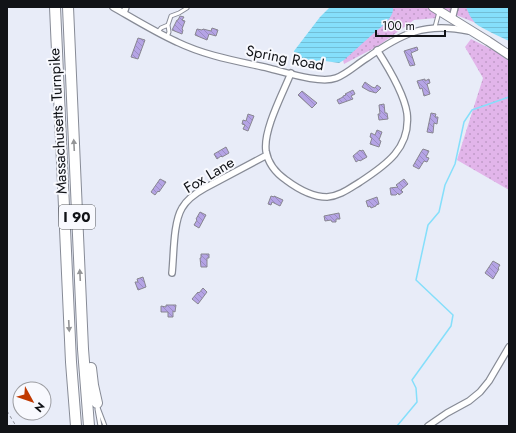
<svg xmlns="http://www.w3.org/2000/svg" width="516" height="433" font-family="Jost,sans-serif">
<style>
.park{fill:url(#park-dots)}
.water{fill:url(#water-rules)}
.lines{fill:none;stroke-linecap:round;stroke-linejoin:round}
.stream{stroke:#85dffb;stroke-width:1.5}
.building{fill:url(#building-back-hatch);stroke:#888691}
.service-casing{stroke:#878b96;stroke-width:5}
.minor-casing{stroke:#878b96;stroke-width:8}
.secondary-casing{stroke:#878b96;stroke-width:10}
.motorway-casing{stroke:#878b96;stroke-width:12}
.path{stroke:#888b94;stroke-width:1;stroke-dasharray:3 3;stroke-linecap:butt}
.service{stroke:#fff;stroke-width:3}
.minor{stroke:#fff;stroke-width:5.5}
.secondary{stroke:#fff;stroke-width:8}
.motorway{stroke:#fff;stroke-width:10}
.oneway{fill:#949597}
.labels{text-anchor:middle;stroke-width:4;stroke-linejoin:round;paint-order:stroke}
.shield{fill:#f8f9fe;stroke:#56585c;stroke-width:1}
.shield-label{font-size:14px;font-weight:bold;fill:#111317}
.street-label{font-size:15px;fill:#111317;stroke:#f8f9fe}
</style>
<defs>
<pattern id="park-dots" width="8" height="8" patternUnits="userSpaceOnUse"><rect width="8" height="8" fill="#e2b5ea"/><path d="M2 2h.1M6 6h.1" fill="none" stroke="#c19bc8" stroke-width="1.8" stroke-linecap="round"/></pattern>
<pattern id="water-rules" width="6" height="5" patternUnits="userSpaceOnUse"><rect width="6" height="5" fill="#85dffb"/><path d="M0 2.5h6" fill="none" stroke="#72bed6"/></pattern>
<pattern id="building-back-hatch" width="6" height="6" patternUnits="userSpaceOnUse"><rect width="6" height="6" fill="#b5a4e5"/><path d="M-1 5l2 2M0 0l6 6M5-1l2 2" fill="none" stroke="#9b8cc4"/></pattern>
</defs>
<rect width="100%" height="100%" fill="#e8ecf8"/>
<path class="park" d="M328 7H434L439 10 436 18 414 20 378 46 344 64 330 8Z
M436 7H509L476 23Z
M471 39 495 51 509 61V190L457 160 483 78 465 47Z"/>
<path class="water" d="M330 7H393C393 9 393 12 392 14 389 21 380 28 374 33L344 60 339 63 325 61 304 62 296 59 294 56V51L320 17Z
M466 7H509V41L492 33 479 26 475 23 470 16Z"/>
<g class="lines">
<path class="stream" d="M397 426 417 402 416 388 412 380 451 326 453 315 416 280 428 225 439 212 445 185 455 164 464 122 472 110 509 97"/>
</g>
<path class="building" d="M180 16 184 17 182 20 185 21 182 29 183 30 182 34 172 30 177 20H178Z
M212 28 218 30 216 36 209 34 207 40 195 35 197 29 202 30 203 29 211 31Z
M138 38 145 40 138 59 131 57Z
M417 47 418 50 411 53 415 65 410 66 404 51Z
M425 79V81L429 79 430 83 427 84 430 94 424 96 422 88 420 89 417 81Z
M365 82 372 87 375 88 377 85 381 88 376 93 369 91 362 87Z
M353 90 355 94 351 96 353 99 339 104 337 100 343 97V96L346 95 345 94Z
M302 91 317 103 312 108 298 95Z
M384 104 385 113H387L388 119 379 120 378 114H380L379 105Z
M431 113 436 114 435 117H438L437 124 434 123 433 133 427 132Z
M248 114 254 116 248 131 243 129 245 125 242 124 243 120 246 121Z
M377 130 382 132 379 140 381 141 379 147 370 144 372 138 370 137 371 133 375 135Z
M226 147 229 153 222 157 221 156 217 159 214 154Z
M423 149 429 151 426 157 429 158 427 162 424 161 419 169 413 166 421 152Z
M360 150 361 151 363 150 367 157 360 161 359 160 356 162 353 156Z
M160 179 166 182 159 192 158 191 155 195 151 192Z
M404 179 408 184 401 190 403 192 399 195 398 193 396 195H391L390 188 398 187 396 185Z
M271 196 274 197V196L283 200 280 206 272 202 271 205 268 204Z
M377 197 379 204 376 205V206L371 208 370 206 368 207 366 201Z
M200 212 206 215 199 228 194 225 197 220 196 219Z
M339 213 340 219H336V222H332L331 220 325 221 324 216Z
M201 254H209V258H207V267H201L200 258H201Z
M493 261 500 265 498 268 499 269 493 279 485 273Z
M143 277 146 287 138 290 135 282H138L137 279Z
M203 288 207 292 198 304 192 299 198 292 199 293Z
M166 305H176L175 312 173 311V317H168V312H161V306L166 307Z"/>
<g class="lines">
<g class="service-casing">
<path id="service" d="M168 25 171 16 179 13 187 8
M435 27 439 12
M158 32 161 28 168 25 169 32 167 37
M97 405 105 426
M97 409 100 426"/>
</g>
<g class="minor-casing">
<path id="minor" d="M113 7C134 19 155 32 177 42 206 56 237 61 268 68 285 72 320 84 336 78 347 74 357 64 367 58 402 33 425 22 469 31
M124 13 126 7
M452 19 455 7
M291 73C283 93 263 130 266 151 268 163 276 173 286 180 298 189 312 197 327 197 340 196 350 188 360 182 386 165 411 148 407 113 404 94 388 67 377 50
M172 273C174 255 173 223 182 208 187 199 196 193 205 188L267 155
M428 426 447 413 469 401 480 392 489 381 509 347"/>
</g>
<g class="secondary-casing">
<path id="secondary" d="M433 7 488 41 509 55"/>
</g>
<g class="motorway-casing">
<path id="motorway" d="M55 7 71 362 76 426
M68 7 83 349 89 426
M91 368 93 385 97 403"/>
</g>
<path class="path" d="M7 411 16 426"/>
<use href="#service" class="service"/>
<use href="#minor" class="minor"/>
<use href="#secondary" class="secondary"/>
<use href="#motorway" class="motorway"/>
</g>
<defs><path id="oneway-solid" d="M-6-.8H1V-3.2L6.5 0L1 3.2V.8H-6Z"/></defs>
<g class="oneway">
<use href="#oneway-solid" transform="translate(74 145) rotate(-93)"/>
<use href="#oneway-solid" transform="translate(80 275) rotate(-93)"/>
<use href="#oneway-solid" transform="translate(69 326) rotate(87)"/>
</g>
<g class="labels">
<rect class="shield" x="59" y="205" width="36" height="24" rx="3"/>
<g class="shield-label">
<text x="77" y="222">I 90</text>
</g>
<g class="street-label">
<text transform="translate(285 58) rotate(11)" y="5">Spring Road</text>
<text transform="translate(58 121) rotate(-93)" y="5">Massachusetts Turnpike</text>
<text transform="translate(209 175) rotate(-31)" y="5">Fox Lane</text>
</g>
</g>
<rect width="516" height="433" fill="none" stroke="#111317" stroke-width="16"/>
<g transform="translate(32 401) rotate(130)"><circle r="19" fill="#f8f9fe" stroke="#9c9da2"/>
<path d="M0-3L7 15L0 10L-7 15Z" fill="#c03900"/>
<text y="-6" font-size="11" font-weight="bold" text-anchor="middle" fill="#111317">N</text>
</g>
<path d="M376 30v6h69v-6" fill="none" stroke="#111317" stroke-width="2"/>
<text x="382" y="30" font-size="12" fill="#111317" stroke="#f8f9fe" stroke-width="3" paint-order="stroke">100 m</text>
</svg>
